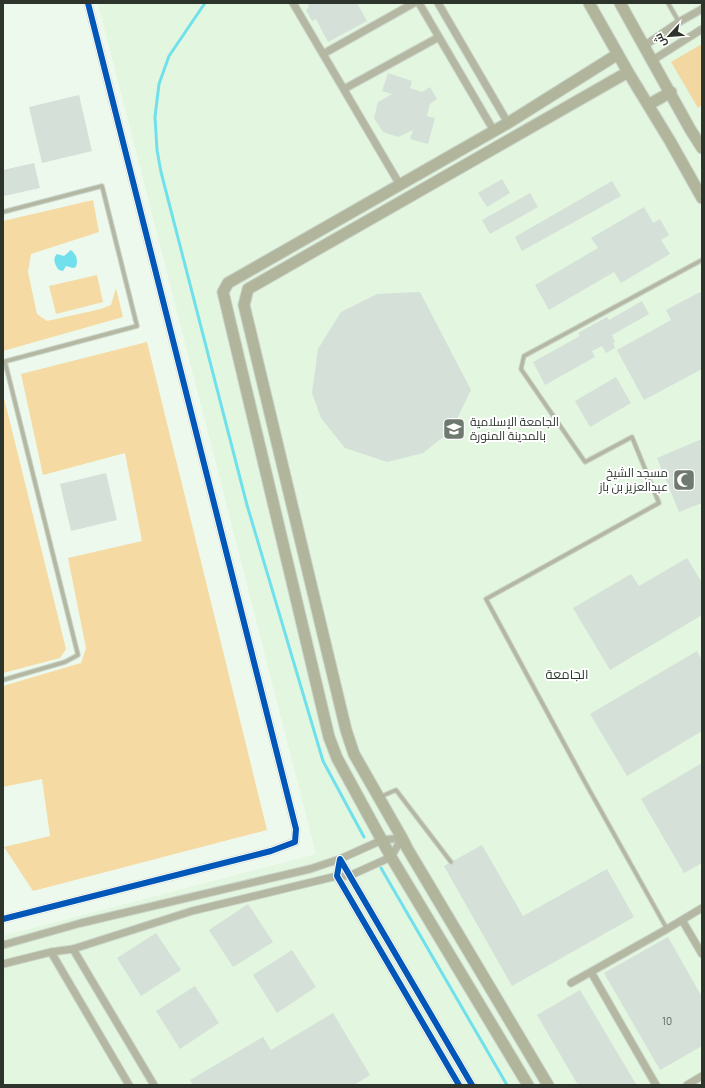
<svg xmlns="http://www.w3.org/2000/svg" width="705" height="1088" font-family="Manrope,Cairo,sans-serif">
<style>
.built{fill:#e2f6e0}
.green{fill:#f5daa3}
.forest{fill:#f2d7a0}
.water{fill:#71e0ed}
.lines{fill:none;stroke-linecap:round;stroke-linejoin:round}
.stream{stroke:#71e0ed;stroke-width:3}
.building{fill:#d5e0d8}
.service-casing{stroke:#cbd5ca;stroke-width:5.5}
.minor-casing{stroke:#cbd5ca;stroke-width:9}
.secondary-casing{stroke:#cbd5ca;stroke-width:13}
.service{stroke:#b4b7a2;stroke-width:3.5}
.minor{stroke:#b4b7a2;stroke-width:7}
.secondary{stroke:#b1b59c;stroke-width:11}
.cycleway-casing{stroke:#fff;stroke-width:8}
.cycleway{stroke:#0057b8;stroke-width:6}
.labels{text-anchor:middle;stroke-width:4;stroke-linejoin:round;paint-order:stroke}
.number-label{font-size:10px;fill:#576058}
.poi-label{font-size:12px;fill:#2c342c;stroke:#fff;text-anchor:start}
.neighbourhood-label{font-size:13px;fill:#2a3b2a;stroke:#fff}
</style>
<rect width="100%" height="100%" fill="#edf9ec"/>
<path class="built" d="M98 3H702V1085H3V936L316 854Z"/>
<path class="green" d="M93 200 99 232 31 254 28 272 37 314 47 321 101 309 111 305 116 288 123 317 3 351V221Z
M97 275 103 302 56 314 49 286Z
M147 342 267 830 33 891 4 847 50 836 42 779 3 787V686L81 663 86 648 68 558 142 541 125 453 43 475 21 374Z
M3 394 66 649 60 658 3 673Z"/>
<path class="forest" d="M702 44V105L698 108 671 62Z"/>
<path class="water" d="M71 250C77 255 78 260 76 267L73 268 66 266 63 271 59 270C55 265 52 259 57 254L64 256Z"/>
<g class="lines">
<path class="stream" d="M205 3 169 56 159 84 155 117 157 150 161 172 247 505 323 761 364 837
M381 868 507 1085"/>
</g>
<path class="building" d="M307 3H357L367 21 328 42 316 19 312 21 306 10 309 7Z
M388 73 412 81 410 88 422 92 430 87 437 99 430 104 427 116 435 118 428 144 410 139 413 130 398 137 383 132 374 118 378 102 392 94 382 91Z
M79 95 92 151 42 163 29 107Z
M34 163 40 188 4 196 3 190V170Z
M502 179 510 193 487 207 478 193Z
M612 181 621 196 522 251 515 237Z
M530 193 538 207 490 234 482 220Z
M644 207 653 223 660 219 669 235 661 240 670 254 621 283 614 272 549 310 535 285 598 248 591 238Z
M420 292 471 390 451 431 423 453 387 462 345 448 321 418 312 393 318 349 341 312 377 294Z
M700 292 702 295V369L644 400 617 350 671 320 666 310Z
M642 301 649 314 612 335 615 342 613 343 615 348 606 353 602 346 592 351 595 357 545 385 533 362 580 336 578 333 607 317 609 320Z
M616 377 631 403 590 427 575 401Z
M702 439V503L679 512 657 458Z
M106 473 117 520 71 531 60 484Z
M687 558 702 583V615L610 670 573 608 631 574 639 586Z
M697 651 702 660V731L627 776 590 714Z
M702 763V863L684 873 641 799Z
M482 845 523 916 607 869 634 917 512 986 444 866Z
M248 904 273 942 233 967 209 930Z
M156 933 181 970 141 996 117 958Z
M668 937 702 997V1046L660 1070 604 973Z
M292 950 316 987 277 1013 253 975Z
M195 986 219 1023 180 1049 156 1011Z
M580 990 636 1084 633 1085H578L537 1015Z
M333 1013 370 1075 354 1085H193L190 1080 263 1037 271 1050Z"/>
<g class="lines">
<g class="service-casing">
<path id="service" d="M668 3 679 22
M3 212 102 186 137 326 3 362
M3 680 65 662 78 655 5 362
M380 797 396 790 451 862
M667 929 586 784 486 599 659 503 632 437 585 462 521 369 524 356 702 260"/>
</g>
<g class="minor-casing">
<path id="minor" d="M293 3 400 185
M419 3 494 131
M438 3 508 123
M644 46 679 22 702 9
M323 54 414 3
M653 60 702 29
M344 89 439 37
M3 919 271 851 295 842 296 829 88 3
M682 920 702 954
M3 945 81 923 310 869 340 859 382 840 402 838 391 857 349 876H337L192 911 73 949 51 952 3 964
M73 949 154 1085
M51 952 129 1085
M591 972 656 1085
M571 983 667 929 702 908
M459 1085 337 876 340 859 472 1085
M687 1085 702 1076"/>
</g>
<g class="secondary-casing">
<path id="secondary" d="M589 3 628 72 670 141 702 198
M620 3 690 129 702 148
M648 105 671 92
M528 1085 391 857 337 758 329 737 223 292 228 283 508 123 618 54
M548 1085 407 848 402 838 354 754 346 730 244 305 248 289 628 72"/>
</g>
<use href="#service" class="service"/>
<use href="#minor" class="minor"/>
<use href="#secondary" class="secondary"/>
<g class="cycleway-casing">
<path id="cycleway" d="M3 919 271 851 295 842 296 829 88 3
M459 1085 337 876 340 859 472 1085"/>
</g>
<use href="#cycleway" class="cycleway"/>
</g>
<defs>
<g id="university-square" transform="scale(1.15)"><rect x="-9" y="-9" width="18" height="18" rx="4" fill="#70796f" stroke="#fff"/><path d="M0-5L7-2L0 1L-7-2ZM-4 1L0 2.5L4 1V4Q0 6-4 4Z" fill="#fff"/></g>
<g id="mosque-square" transform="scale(1.15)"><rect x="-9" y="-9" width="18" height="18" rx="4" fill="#70796f" stroke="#fff"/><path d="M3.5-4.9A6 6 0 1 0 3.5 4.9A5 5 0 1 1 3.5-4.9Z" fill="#fff"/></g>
</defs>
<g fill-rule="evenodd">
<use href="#university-square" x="454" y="429"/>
<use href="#mosque-square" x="684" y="480"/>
</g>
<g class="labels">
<g class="number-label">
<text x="667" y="1025">10</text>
</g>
<g class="poi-label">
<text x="470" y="426">الجامعة الإسلامية<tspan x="470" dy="14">بالمدينة المنورة</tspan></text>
<text x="668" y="477" text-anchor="end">مسجد الشيخ<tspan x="668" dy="14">عبدالعزيز بن باز</tspan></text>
</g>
<g class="neighbourhood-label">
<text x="567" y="679">الجامعة</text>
</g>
</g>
<rect width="705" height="1088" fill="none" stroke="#2c342c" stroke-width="8"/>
<g transform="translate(669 36) rotate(244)" stroke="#ffffff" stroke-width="3" paint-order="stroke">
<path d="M0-3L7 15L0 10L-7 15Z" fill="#2c342c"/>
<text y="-6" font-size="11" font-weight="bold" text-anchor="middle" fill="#2c342c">ش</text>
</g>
</svg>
